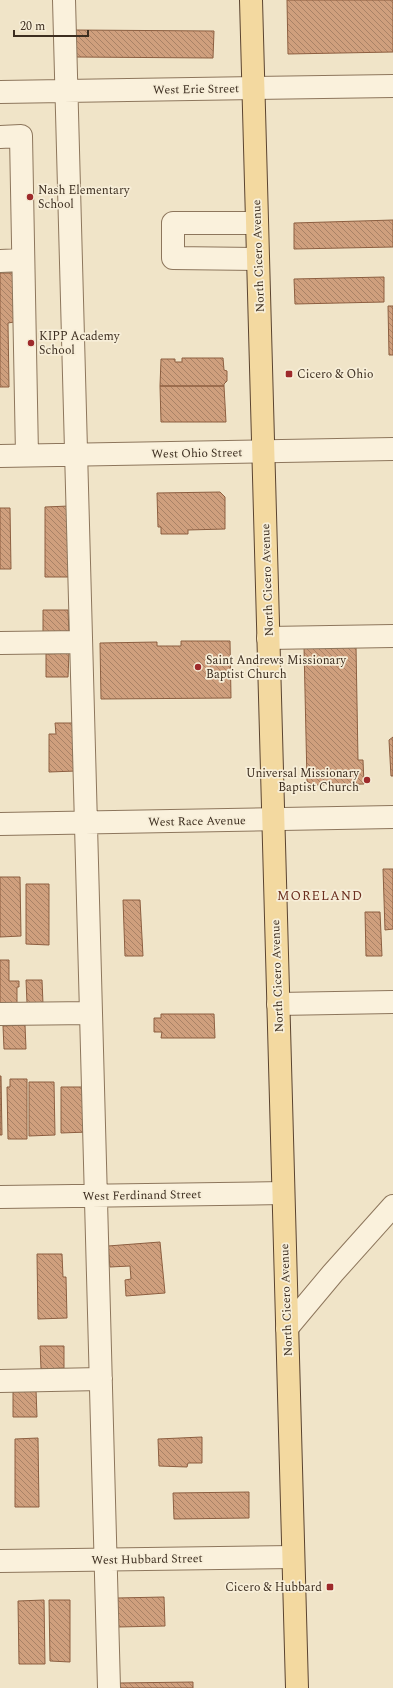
<svg xmlns="http://www.w3.org/2000/svg" width="393" height="1688" font-family="Spectral,serif">
<style>
.building{fill:url(#building-back-hatch);stroke:#8d5f41}
.lines{fill:none;stroke-linecap:round;stroke-linejoin:round}
.minor-casing{stroke:#8d765c;stroke-width:24}
.major-casing{stroke:#5b4430;stroke-width:24}
.minor{stroke:#faf1dc;stroke-width:22}
.major{stroke:#f3d9a0;stroke-width:22}
.poi-dot{fill:#9e2a2b;stroke:#f7eed8;stroke-width:1.5}
.labels{text-anchor:middle;stroke-width:3.5;stroke-linejoin:round;paint-order:stroke}
.street-label{font-size:12px;fill:#3d2e20;stroke:#f7eed8}
.poi-label{font-size:12px;fill:#3d2e20;stroke:#f7eed8;text-anchor:start}
.neighbourhood-label{font-size:13px;letter-spacing:1px;fill:#6b2e1e;stroke:#f7eed8}
</style>
<defs>
<pattern id="building-back-hatch" width="6" height="6" patternUnits="userSpaceOnUse"><rect width="6" height="6" fill="#cf9f7d"/><path d="M-1 5l2 2M0 0l6 6M5-1l2 2" fill="none" stroke="#a98266"/></pattern>
</defs>
<rect width="100%" height="100%" fill="#f0e4c8"/>
<path class="building" d="M287 0H393V52L288 54Z
M75 30 214 31 213 58 75 57Z
M393 220V247L294 249V223Z
M0 273H13L14 322 8 323 9 387H0Z
M384 277V302L295 304 294 279Z
M388 306H393V355H389Z
M182 358H223L224 370 227 371V381L224 384V386H160L161 359H175V362H182Z
M160 386H224L226 422H161Z
M220 492 225 497V529L188 530V534H161V527H158L157 493Z
M69 506 70 577H45V507Z
M0 508H10L11 569H0Z
M43 610H68L69 633H43Z
M181 641H230L231 698 101 699 100 643 157 642V646H181Z
M356 646 358 760H363L364 784 313 785 307 781 304 647Z
M69 653 68 677H46V654Z
M55 723H75L76 771 49 772V734H56Z
M393 737V776H391L389 740Z
M383 869H393V929L385 930Z
M0 877H20L21 936 0 937Z
M26 884H49V945L26 944Z
M123 900H140L143 956H125Z
M365 912H380L382 956H366Z
M0 960H9V981H19V987H17V1003H0Z
M26 980H42L43 1004 27 1003Z
M161 1014H214L215 1038H161L162 1032H154V1018H161Z
M25 1025 26 1049H4L3 1026Z
M0 1076H1L2 1135H0Z
M10 1079H27V1139H8L7 1087H10Z
M29 1082H54L55 1135 29 1136Z
M61 1087H88V1132L61 1133Z
M160 1242 165 1293 126 1296 125 1280 131 1279 130 1266 110 1267 108 1246Z
M37 1254H62L63 1277H66L67 1318 38 1319Z
M40 1346H64V1368L41 1369Z
M13 1390H36L37 1417H13Z
M202 1437V1463H188L187 1467 159 1466 158 1439Z
M38 1438 39 1507H15V1439Z
M249 1492V1518L174 1519 173 1493Z
M164 1597 165 1626 118 1627 117 1598Z
M44 1600 45 1664H19L18 1601Z
M49 1600H70V1662L50 1661Z
M193 1682V1688H119V1683Z"/>
<g class="lines">
<g class="minor-casing">
<path id="minor" d="M64 0 109 1688
M0 92 393 86
M0 137 21 136 27 455
M257 223H173V258L258 259
M0 261 23 260
M0 456 393 449
M268 638 393 636
M0 643 81 642
M0 824 393 817
M278 1004 393 1002
M0 1014 91 1013
M0 1197 283 1193
M287 1328 333 1273 393 1206
M0 1381 101 1379
M0 1561 293 1557"/>
</g>
<g class="major-casing">
<path id="major" d="M251 0 297 1688"/>
</g>
<use href="#minor" class="minor"/>
<use href="#major" class="major"/>
</g>
<g class="poi-dot">
<circle cx="30" cy="197" r="4"/>
<circle cx="31" cy="343" r="4"/>
<rect x="285" y="370" width="8" height="8" rx="2"/>
<circle cx="198" cy="667" r="4"/>
<circle cx="367" cy="780" r="4"/>
<rect x="326" y="1583" width="8" height="8" rx="2"/>
</g>
<g class="labels">
<g class="street-label">
<text transform="translate(196 89) rotate(-1)" y="4">West Erie Street</text>
<text transform="translate(258 256) rotate(-92)" y="4">North Cicero Avenue</text>
<text transform="translate(197 453) rotate(-1)" y="4">West Ohio Street</text>
<text transform="translate(267 580) rotate(-92)" y="4">North Cicero Avenue</text>
<text transform="translate(197 821) rotate(-1)" y="4">West Race Avenue</text>
<text transform="translate(277 976) rotate(-92)" y="4">North Cicero Avenue</text>
<text transform="translate(142 1195) rotate(-1)" y="4">West Ferdinand Street</text>
<text transform="translate(286 1300) rotate(-92)" y="4">North Cicero Avenue</text>
<text transform="translate(147 1559) rotate(-1)" y="4">West Hubbard Street</text>
</g>
<g class="poi-label">
<text x="38" y="194">Nash Elementary<tspan x="38" dy="14">School</tspan></text>
<text x="39" y="340">KIPP Academy<tspan x="39" dy="14">School</tspan></text>
<text x="297" y="378">Cicero &amp; Ohio</text>
<text x="206" y="664">Saint Andrews Missionary<tspan x="206" dy="14">Baptist Church</tspan></text>
<text x="359" y="777" text-anchor="end">Universal Missionary<tspan x="359" dy="14">Baptist Church</tspan></text>
<text x="322" y="1591" text-anchor="end">Cicero &amp; Hubbard</text>
</g>
<g class="neighbourhood-label">
<text x="320" y="900">MORELAND</text>
</g>
</g>
<path d="M14 30v6h74v-6" fill="none" stroke="#3d2e20" stroke-width="2"/>
<text x="20" y="30" font-size="12" fill="#3d2e20" stroke="#f7eed8" stroke-width="3" paint-order="stroke">20 m</text>
</svg>
